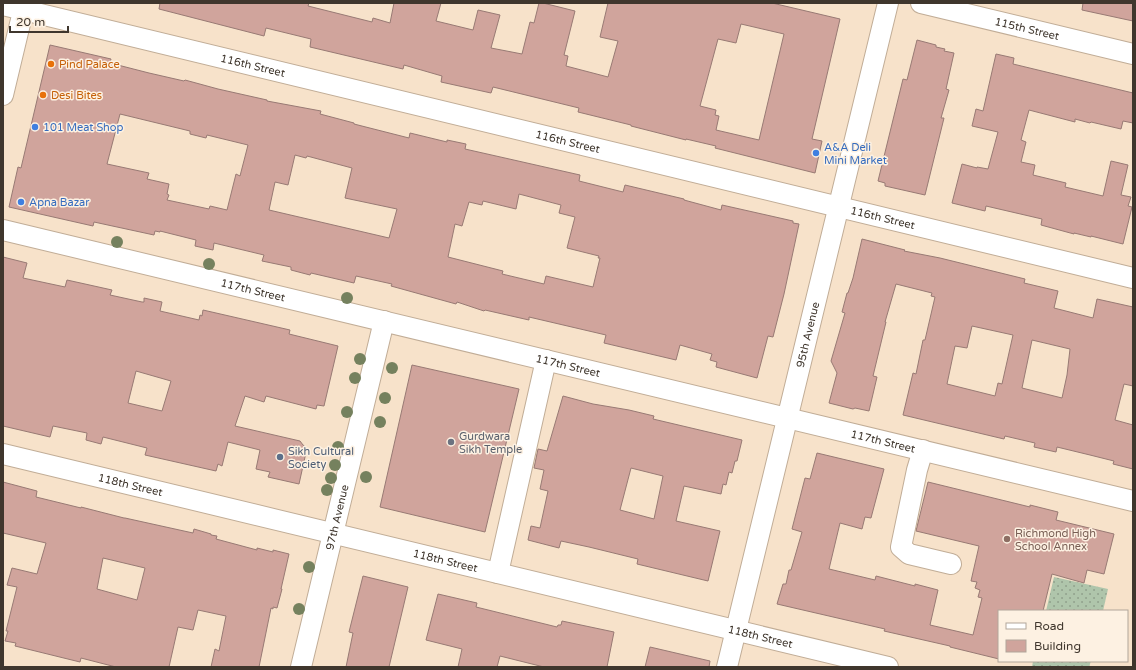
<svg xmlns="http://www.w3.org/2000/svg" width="1136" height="670" font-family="'Varela Round',sans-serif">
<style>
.grass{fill:url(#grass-dots)}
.building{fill:#d0a49c;stroke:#987a74;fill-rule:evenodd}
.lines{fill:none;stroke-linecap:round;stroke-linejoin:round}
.minor-casing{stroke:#c1ad97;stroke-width:22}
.minor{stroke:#fff;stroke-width:20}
.tree{fill:#75815e}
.food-dot{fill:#e8710a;stroke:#fdf1e2;stroke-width:1.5}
.shop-dot{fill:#3f7fe0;stroke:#fdf1e2;stroke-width:1.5}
.worship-dot{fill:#6b7280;stroke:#fdf1e2;stroke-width:1.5}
.service-dot{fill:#5c6f8a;stroke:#fdf1e2;stroke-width:1.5}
.education-dot{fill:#8d6e63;stroke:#fdf1e2;stroke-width:1.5}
.labels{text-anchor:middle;stroke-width:3;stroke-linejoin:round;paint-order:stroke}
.street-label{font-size:11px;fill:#3f362d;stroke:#fdf1e2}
.food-label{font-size:11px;fill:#c56008;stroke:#fdf1e2;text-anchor:start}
.shop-label{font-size:11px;fill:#366cbe;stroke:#fdf1e2;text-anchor:start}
.worship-label{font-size:11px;fill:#5b616d;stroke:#fdf1e2;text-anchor:start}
.service-label{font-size:11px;fill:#4e5e75;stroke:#fdf1e2;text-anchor:start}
.education-label{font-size:11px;fill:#785e54;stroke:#fdf1e2;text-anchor:start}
</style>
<defs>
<pattern id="grass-dots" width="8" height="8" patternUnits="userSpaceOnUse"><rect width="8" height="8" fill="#afc5ab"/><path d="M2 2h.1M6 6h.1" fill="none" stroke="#90a18c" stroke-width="1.8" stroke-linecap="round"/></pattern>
</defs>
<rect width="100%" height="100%" fill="#f7e2ca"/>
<path class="grass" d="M1054 577 1108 589 1103 611H1046Z
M1033 661H1091L1089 667H1032Z"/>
<path class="building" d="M160 3H309L308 6 372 22 373 18 390 23 394 3H441L436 21 473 30 478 10 500 15 491 48 522 54 530 22 534 23 539 3H543L575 11 564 55 568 56 566 66 608 77 618 41 600 37 608 3H772L840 19 812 139 822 141 815 173 715 148 716 146 686 139V140L631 126V125L578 112 579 108 493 87 491 93 441 82 442 76 404 65 403 69 310 47 311 39 266 28 264 36 159 9ZM741 24 784 34 759 140 716 130 719 116 715 115 716 110 700 106 718 39 736 43Z
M1083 3H1133V21L1082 10Z
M917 40 936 45V47L945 49 944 51 954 53 946 89 949 90 941 118H944L925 195 885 186V183L878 181 903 79 907 80Z
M50 45 111 59 110 63 149 73 184 81 185 80 218 89 267 100V101L321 111 320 114 354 123V124L409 138 410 133 447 142V140L466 144 465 149 580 175 579 181 623 192 625 185 684 199V200L721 210 722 205 793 221V223L799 224 784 294 773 337 768 336 757 378 716 367 717 362 710 360 712 354 680 345 676 360 604 343 606 335 529 317V320L485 310 484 311 457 302 456 304 391 286 392 284 356 276 354 283 311 273 310 275 291 270V267L262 261 264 255 214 243 213 250 195 246 196 240 160 231V232L155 231 154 235 94 222 93 226 9 207 18 167 21 168ZM120 114 190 131V134L206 138 207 135 248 145 240 176 236 174 227 210 210 206 209 209 167 200 169 195 167 194 169 184 147 179 149 173 107 164ZM295 155 306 158 307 156 352 168 345 198 397 209 389 238 269 210 275 182 288 185ZM519 194 561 205 559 213 575 217 567 248 599 256 598 258H600L593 287 546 276 544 284 502 274 503 271 448 257 455 224 462 226 469 202 482 205 483 201 516 209Z
M996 54 1014 58 1013 64 1133 93V123L1123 121 1121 129 1091 122 1090 123 1075 119V122L1029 110 1021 140 1026 142 1021 162 1035 165 1033 175 1066 183 1065 187 1103 196 1111 161 1128 165 1121 195 1131 197 1128 206 1132 207 1123 244 1091 236V237L1074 233V234L1041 225 1042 219 986 206 985 211 952 203 962 164 977 168V167L988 169 998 132 972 126 976 109 983 111Z
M862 239 905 250 904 251 940 258 1025 279 1024 283 1058 291 1054 308 1093 318 1097 299 1133 307V386L1124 384 1115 420 1133 425V469L1113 464 1114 461 1090 455 1057 447 1056 452 1034 447 1035 443 1005 436 1004 439 903 415 913 373 916 374 923 340H925L935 297 931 296 932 293 896 284 885 322H886L873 376 877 377 869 411 855 408 853 409 829 403 837 373 831 361 845 313 842 312 847 293H848L853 278ZM972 326 1013 335 1002 384 998 383 995 396 947 384 955 346 967 348ZM1032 340 1070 349 1067 375 1062 398 1022 388Z
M3 257 27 263 23 278 65 287 67 280 112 290 110 295 142 302H144V298L162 302 160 311 199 320 200 315 202 316 203 310 290 330 289 334 338 346 324 406 317 405 316 409 266 396 264 402 245 396 235 426 300 441 303 445 307 448 299 484 268 477 270 472 256 469 260 450 228 442 222 466 218 464 216 471 145 455 147 448 103 437 101 444 86 440 87 433 53 426 50 437 3 426ZM136 371 171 381 162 411 128 403Z
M412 365 519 389 485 532 380 507Z
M563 396 593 404 629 410 654 416 653 419 742 440 737 461H735L732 473 729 472 726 485 723 484 721 494 684 486 676 521 720 531 708 581 637 564 638 559 589 547 561 541 559 548 528 540 531 526 540 528 548 491 540 489 544 470 534 468 538 449 547 451ZM631 468 663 476 654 519 620 510Z
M817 453 884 469 871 518 865 517 862 529 840 523 829 569 875 580 876 576 915 586V584L938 590 930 625 973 635 982 598 978 597 980 590 975 588 977 582 971 581 979 546 916 531 928 482 1030 507V505L1058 512 1056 520 1114 534 1104 574 1087 570 1084 583 1052 574 1043 611H999V659L950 647V646L884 631 885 629 777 604 783 584H786L789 570H791L802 532 792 529 805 478 810 479Z
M3 482 37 491 36 497 81 508V507L124 518H125L193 533 194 529 211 534V535L217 536 216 539 257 550V548L273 552V550L289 554 281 589H282L277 608 273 607V609L271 608 259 667H211L215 649 219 651 226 616 198 610 193 630 178 627 169 667H116L81 658 80 662 15 646 16 643 5 641 8 631H6L17 587 7 585 12 568 37 574 46 543 3 533ZM103 558 145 568 137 600 97 589Z
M363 576 408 587 389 667H346L353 633 349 632Z
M438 594 477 603 476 607 557 627 558 625H561L562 621 614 632 607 667H544L500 656 497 667H458L462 649 426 640Z
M650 647 710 661 709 667H645Z"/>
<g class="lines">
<g class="minor-casing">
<g id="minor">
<path id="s1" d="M921 3 1133 54"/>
<path id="s2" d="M3 5 1133 278"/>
<path d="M3 95 25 3"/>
<path id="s3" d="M3 230 1133 501"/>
<path d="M923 450 917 470 901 547 909 554 951 564"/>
<path id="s4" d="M3 454 888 667"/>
<path d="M498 573 546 360"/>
<path id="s5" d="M301 667 384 321"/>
<path id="s6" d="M727 667 888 3"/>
</g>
</g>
<use href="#minor" class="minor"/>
</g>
<g class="tree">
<circle cx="117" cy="242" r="6"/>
<circle cx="209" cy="264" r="6"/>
<circle cx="347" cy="298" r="6"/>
<circle cx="360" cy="359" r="6"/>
<circle cx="392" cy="368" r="6"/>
<circle cx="355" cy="378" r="6"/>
<circle cx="385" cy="398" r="6"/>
<circle cx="347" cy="412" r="6"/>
<circle cx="380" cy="422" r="6"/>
<circle cx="338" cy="447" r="6"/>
<circle cx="335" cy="465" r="6"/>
<circle cx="366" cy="477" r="6"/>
<circle cx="331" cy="478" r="6"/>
<circle cx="327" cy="490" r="6"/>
<circle cx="309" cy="567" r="6"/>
<circle cx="299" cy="609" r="6"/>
</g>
<g class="food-dot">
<circle cx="51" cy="64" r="4"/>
<circle cx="43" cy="95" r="4"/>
</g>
<g class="shop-dot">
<circle cx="35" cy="127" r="4"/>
<circle cx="816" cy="153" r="4"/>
<circle cx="21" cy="202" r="4"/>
</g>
<circle class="worship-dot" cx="451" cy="442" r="4"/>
<circle class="service-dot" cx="280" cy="457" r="4"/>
<circle class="education-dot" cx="1007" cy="539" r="4"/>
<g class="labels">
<g class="street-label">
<text dy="4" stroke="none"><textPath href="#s1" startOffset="109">115th Street</textPath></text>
<text dy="4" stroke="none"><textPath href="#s2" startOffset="257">116th Street</textPath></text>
<text dy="4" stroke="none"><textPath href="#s2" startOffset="581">116th Street</textPath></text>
<text dy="4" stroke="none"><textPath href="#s2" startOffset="905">116th Street</textPath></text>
<text dy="4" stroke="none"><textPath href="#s3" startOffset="257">117th Street</textPath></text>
<text dy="4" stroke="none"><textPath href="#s6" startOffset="342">95th Avenue</textPath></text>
<text dy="4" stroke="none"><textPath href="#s3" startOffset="581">117th Street</textPath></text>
<text dy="4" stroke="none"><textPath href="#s3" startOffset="905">117th Street</textPath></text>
<text dy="4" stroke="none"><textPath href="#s4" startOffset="131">118th Street</textPath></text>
<text dy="4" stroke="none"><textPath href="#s5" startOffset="154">97th Avenue</textPath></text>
<text dy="4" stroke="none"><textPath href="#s4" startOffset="455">118th Street</textPath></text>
<text dy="4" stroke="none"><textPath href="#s4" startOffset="779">118th Street</textPath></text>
</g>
<g class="food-label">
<text x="59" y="68">Pind Palace</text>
<text x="51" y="99">Desi Bites</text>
</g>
<g class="shop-label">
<text x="43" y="131">101 Meat Shop</text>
<text x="824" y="151">A&amp;A Deli<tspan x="824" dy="13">Mini Market</tspan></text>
<text x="29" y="206">Apna Bazar</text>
</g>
<g class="worship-label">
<text x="459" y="440">Gurdwara<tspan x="459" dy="13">Sikh Temple</tspan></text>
</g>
<g class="service-label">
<text x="288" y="455">Sikh Cultural<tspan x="288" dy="13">Society</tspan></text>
</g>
<g class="education-label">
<text x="1015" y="537">Richmond High<tspan x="1015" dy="13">School Annex</tspan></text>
</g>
</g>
<rect width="1136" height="670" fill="none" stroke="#3f362d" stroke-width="8"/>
<rect x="998" y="610" width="130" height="52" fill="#fdf1e2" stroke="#b1a69a"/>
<rect x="1006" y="623" width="20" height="6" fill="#ffffff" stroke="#b1a69a"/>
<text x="1034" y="630" font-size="12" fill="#3f362d">Road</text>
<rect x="1006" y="640" width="20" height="12" fill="#d0a49c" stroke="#b1a69a"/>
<text x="1034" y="650" font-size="12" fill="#3f362d">Building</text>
<path d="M10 26v6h58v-6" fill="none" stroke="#3f362d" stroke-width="2"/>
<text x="16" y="26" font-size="12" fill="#3f362d" stroke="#fdf1e2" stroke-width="3" paint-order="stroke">20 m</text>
</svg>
